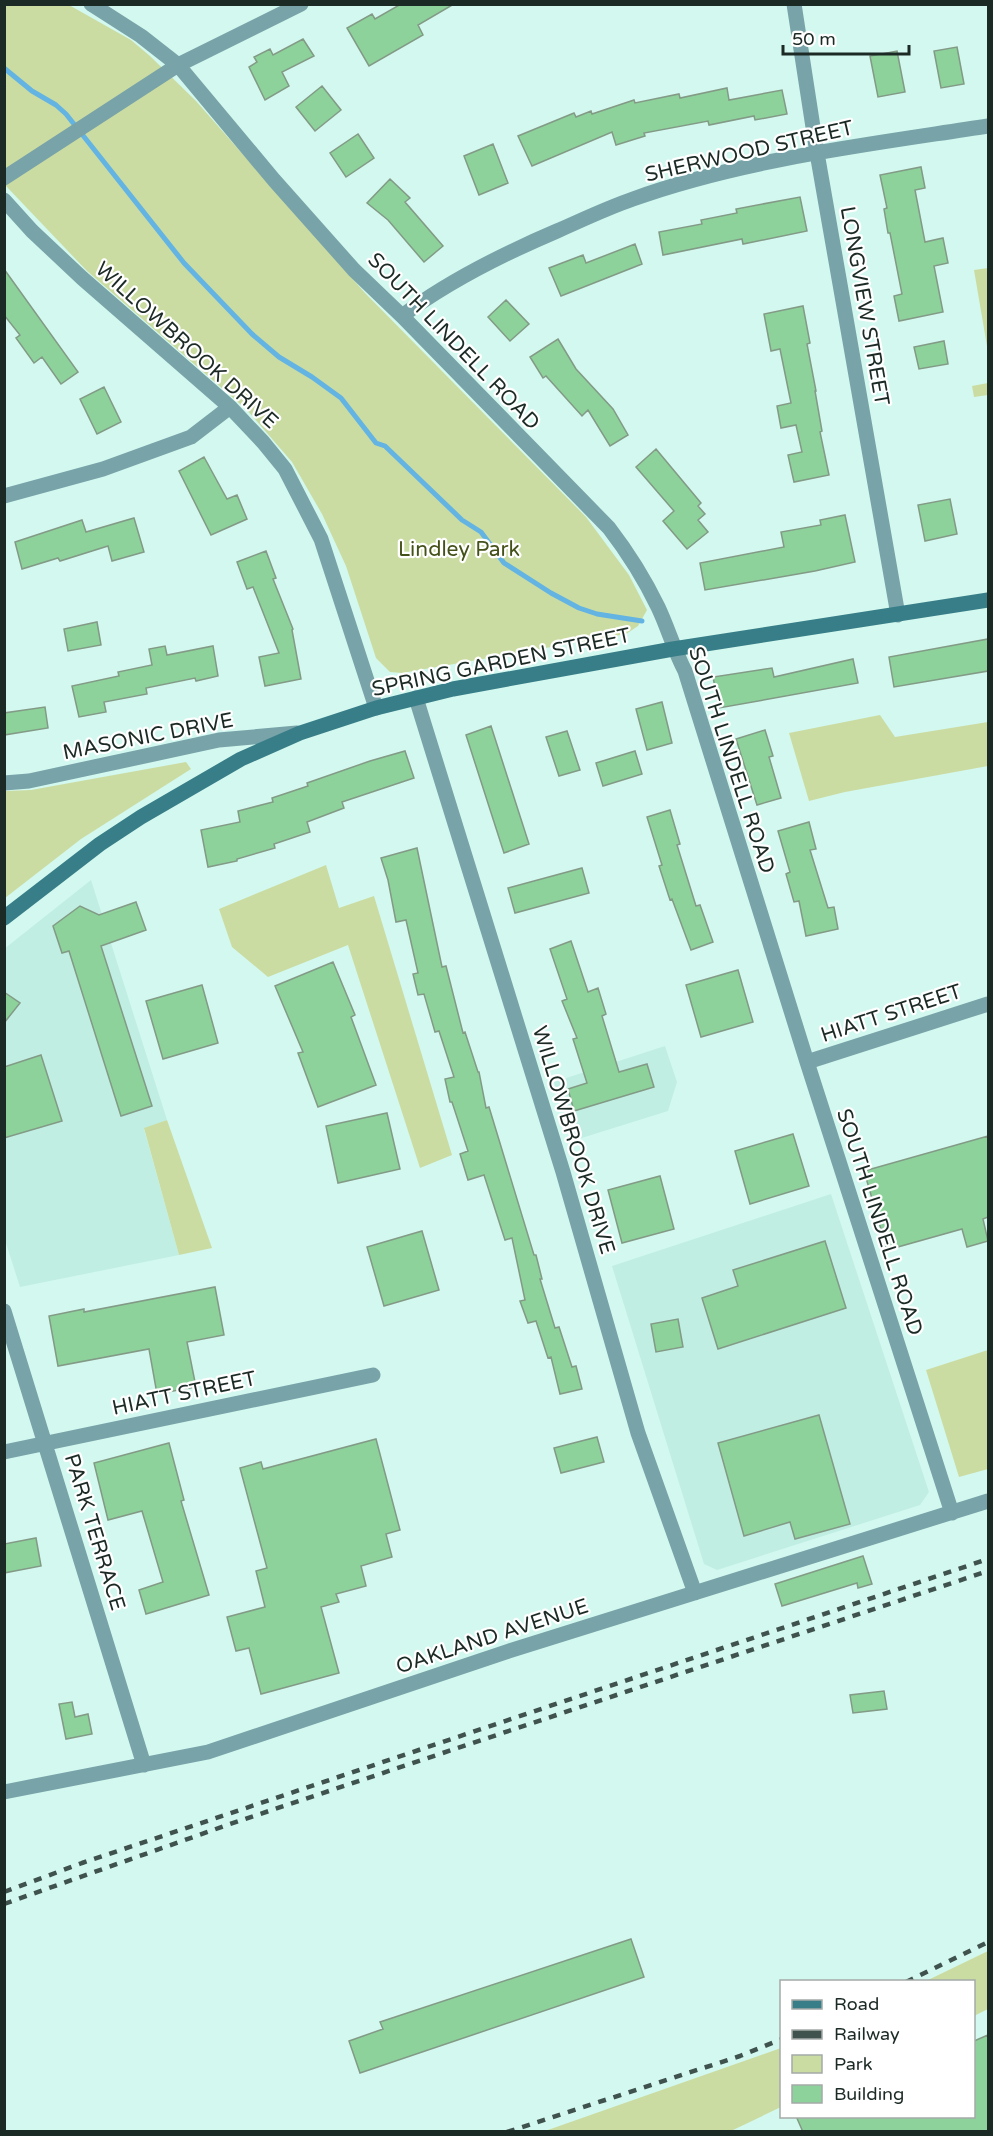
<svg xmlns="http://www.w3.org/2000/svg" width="993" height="2136" font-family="'Varela Round',sans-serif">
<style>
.built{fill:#c0eee3}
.green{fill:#cbdca2}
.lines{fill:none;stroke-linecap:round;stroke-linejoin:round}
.stream{stroke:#63b4e3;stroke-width:5}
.building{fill:#8dd29b;stroke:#829a86;stroke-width:1.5}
.street{stroke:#78a3a9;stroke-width:15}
.secondary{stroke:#387e88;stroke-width:15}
.rail{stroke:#3f524d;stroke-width:4.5;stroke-dasharray:8 8;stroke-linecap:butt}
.labels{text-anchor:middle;stroke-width:4.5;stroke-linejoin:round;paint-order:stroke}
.street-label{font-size:21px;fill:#1c2a26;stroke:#fff}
.park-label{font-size:21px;fill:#44521a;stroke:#fff}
</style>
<rect width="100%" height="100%" fill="#d3f8ef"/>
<path class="built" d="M91 880 167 1120 144 1129 179 1255 20 1287 4 1237V949Z
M665 1046 677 1082 668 1111 572 1141 554 1082Z
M831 1194 929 1492 920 1505 717 1570 704 1564 612 1266Z"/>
<path class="green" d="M4 5H69L131 40 150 56 196 101 365 293 586 517 629 575 647 610 638 626 626 634 402 673 390 672 376 658 346 566 322 514 292 462 247 410 87 271 5 185Z
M988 268V352L974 270Z
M988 383V395L974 397 972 386Z
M880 715 895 737 988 722V766L845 792 809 801 789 733Z
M186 762 191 769 81 839 5 898V791L31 790Z
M326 865 339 908 374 896 452 1155 420 1168 348 945 268 977 232 947 219 909Z
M167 1120 212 1248 179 1255 144 1128Z
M988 1350V1469L959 1477 926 1370Z
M988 1951V2009L974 2016V1982L926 1981Z
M781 2048V2107L731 2131H545Z"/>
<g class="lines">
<path class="stream" d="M4 68 32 91 56 105 66 114 184 263 252 334 279 357 312 377 341 398 376 443 385 446 462 520 481 532 504 563 551 593 579 608 597 614 642 621"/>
</g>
<path class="building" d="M401 4H454L418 25 423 35 369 66 347 28 372 14 375 19Z
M303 39 314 56 282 72 289 86 265 100 249 67 257 62 254 57 270 49 273 55Z
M957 47 964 84 941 88 934 51Z
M897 51 905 92 878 97 870 56Z
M322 86 341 110 315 131 296 107Z
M727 88 729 100 782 90 787 114 755 120 754 116 709 125 708 121 644 133 645 136 616 145 612 132 532 166 518 136 574 113 576 117 591 111 592 114 634 100 635 103 679 94 680 98Z
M358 134 374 158 346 177 330 153Z
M493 144 508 183 479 195 464 156Z
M921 167 925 188 915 190 925 242 943 238 948 263 934 266 943 312 899 321 894 296 902 294 890 233H888L884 209 887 208 880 175Z
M390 179 410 198 405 202 443 246 424 262 388 220 367 203Z
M800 197 807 231 743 244 742 239 663 255 659 232 702 224 701 220 737 213 736 209Z
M635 244 642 264 561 296 549 268 583 255 586 263Z
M4 269 78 372 61 384 42 357 34 363 16 338 20 335 4 315Z
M506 300 529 324 510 341 488 317Z
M803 306 810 343 807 344 816 391H815L822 431 820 432 829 475 794 482 788 455 802 452 796 425 781 428 777 406 791 403 780 349 771 351 764 314Z
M558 339 576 369 613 409 628 435 610 446 588 410 582 416 546 376 543 378 530 357Z
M944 341 948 364 919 369 914 347Z
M104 387 121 422 97 434 80 399Z
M656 449 701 503 698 506 705 514 698 520 708 532 687 549 663 521 674 511 636 467Z
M204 457 227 499 237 495 247 519 211 535 179 471Z
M950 499 957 534 925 541 918 505Z
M845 515 855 562 815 571 705 590 700 563 784 547 781 532 821 525 820 520Z
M134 518 144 552 112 561 108 546 60 561 58 558 22 569 15 542 82 520 86 532Z
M266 551 276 578 273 579 293 629 292 630 301 679 265 686 259 657 279 653 253 587 247 589 237 562Z
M97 622 101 645 68 651 64 629Z
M988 639V671L894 687 889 657Z
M165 646 167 655 213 646 218 676 196 681 195 678 146 688 147 694 104 702 106 712 79 717 72 686 119 676 118 672 152 665 149 649Z
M853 659 858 683 719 708 713 677 772 668 774 677Z
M662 702 672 743 647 750 636 709Z
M45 707 48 728 4 735V713Z
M491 726 529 844 504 853 466 735Z
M765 730 773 756 769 757 781 798 757 805 736 739Z
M567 731 580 770 559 776 546 737Z
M405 751 414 778 342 802 344 808 307 822 310 832 274 844 275 848 237 859V861L208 867 201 830 240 822 238 811 273 802 272 798 308 786 307 783 370 761Z
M635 751 642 774 603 786 596 763Z
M670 810 680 844 677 845 696 906 700 905 713 942 691 950 672 899 670 900 659 866 662 865 647 817Z
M809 822 816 849 810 850 828 908 834 907 838 929 806 936 799 901 794 902 786 874 790 872 778 831Z
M417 848 442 967 446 966 463 1033 465 1032 478 1072H479L486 1108 489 1107 534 1255H536L542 1279H540L555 1328 559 1327 572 1367 576 1366 582 1389 560 1394 551 1357 548 1358 536 1321 528 1323 520 1301 525 1300 512 1238 505 1240 484 1175 468 1180 460 1154 468 1151 452 1102H450L445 1079 454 1077 439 1031 435 1032 424 994 418 995 413 974 418 973 406 920 396 922 388 880 381 858Z
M582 868 589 893 515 913 508 888Z
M136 902 146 930 101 946 152 1106 121 1116 69 951 62 953 53 926 80 906 99 915Z
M571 941 588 992 598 988 606 1014 602 1016 619 1072 647 1064 654 1087 574 1111 568 1089 587 1083 573 1039 577 1038 562 1001 567 999 550 949Z
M333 962 355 1015 351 1017 376 1085 318 1107 298 1053 303 1052 275 986Z
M738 970 753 1022 701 1037 686 985Z
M202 985 218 1043 163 1059 146 1001Z
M4 992 20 1003 4 1023Z
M41 1055 62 1121 4 1138V1067Z
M387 1113 400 1169 338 1183 326 1126Z
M793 1134 809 1186 750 1204 735 1151Z
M988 1136V1217L983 1219 988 1241 967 1247 962 1229 887 1250 864 1171Z
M660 1176 674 1229 622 1243 608 1190Z
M422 1231 439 1290 384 1306 367 1247Z
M825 1241 846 1308 718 1349 702 1298 738 1286 733 1270Z
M215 1287 224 1335 187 1342 196 1387 157 1394 149 1349 58 1366 49 1316 84 1309V1312Z
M678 1319 683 1347 656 1352 651 1324Z
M819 1415 850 1524 795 1539 790 1522 744 1536 718 1443Z
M597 1437 604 1462 561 1473 554 1448Z
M376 1439 400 1530 386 1534 392 1557 361 1566 366 1586 336 1594 339 1602 321 1607 339 1673 261 1694 249 1648 236 1651 227 1617 265 1607 256 1571 267 1568 240 1468 261 1462 263 1469Z
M169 1443 184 1500 181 1501 209 1595 146 1614 139 1590 163 1582 142 1511 108 1520 94 1463Z
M36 1538 41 1566 4 1573V1544Z
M863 1556 872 1584 858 1588 857 1583 782 1606 775 1584Z
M884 1691 887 1709 853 1713 850 1695Z
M72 1702 75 1717 88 1714 92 1734 66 1739 59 1704Z
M631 1939 644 1977 360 2073 349 2041 383 2029 380 2022Z
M988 2035V2132H803L796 2116H974V2041Z"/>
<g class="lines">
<path class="street" d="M91 4 141 36 178 65 274 180 354 270 402 316 609 528C629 554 644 578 658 607 668 628 674 650 685 671L807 1062 952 1513
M794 4 817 153 898 615
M4 178 178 65 301 4
M4 200 32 231 82 278 230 407 263 442 285 469 321 539 376 708
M402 316C450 280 503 254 557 231 582 220 607 208 633 199 744 159 872 144 988 126
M4 496 103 469 191 437 230 407
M416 698 563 1172 638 1433 695 1593
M4 783 29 781 219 740 297 733
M807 1062 988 1004
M4 1311 144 1765
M4 1452 373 1375
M4 1792 208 1752 509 1651 988 1501"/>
<path class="secondary" d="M4 918 100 844 141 817 241 759 300 733 376 708 453 689 673 649 988 600"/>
<path class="rail" d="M4 1892 82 1863 988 1559
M4 1904 230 1824 988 1571
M906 1982 988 1942
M507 2132 740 2056 782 2039"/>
</g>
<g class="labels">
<g class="street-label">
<text transform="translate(749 151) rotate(-13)" y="7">SHERWOOD STREET</text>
<text transform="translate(865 306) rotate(80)" y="7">LONGVIEW STREET</text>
<text transform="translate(454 341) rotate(46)" y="7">SOUTH LINDELL ROAD</text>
<text transform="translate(187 345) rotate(42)" y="7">WILLOWBROOK DRIVE</text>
<text transform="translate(501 662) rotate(-12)" y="7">SPRING GARDEN STREET</text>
<text transform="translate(148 736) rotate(-11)" y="7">MASONIC DRIVE</text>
<text transform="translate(732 760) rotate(72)" y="7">SOUTH LINDELL ROAD</text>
<text transform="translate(891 1013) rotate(-18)" y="7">HIATT STREET</text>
<text transform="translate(574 1140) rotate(73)" y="7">WILLOWBROOK DRIVE</text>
<text transform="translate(880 1222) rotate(72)" y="7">SOUTH LINDELL ROAD</text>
<text transform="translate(184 1393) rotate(-12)" y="7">HIATT STREET</text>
<text transform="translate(95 1532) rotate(73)" y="7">PARK TERRACE</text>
<text transform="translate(492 1636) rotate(-18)" y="7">OAKLAND AVENUE</text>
</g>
<g class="park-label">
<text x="459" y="556">Lindley Park</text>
</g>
</g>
<rect width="993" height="2136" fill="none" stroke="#1c2a26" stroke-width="12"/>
<rect x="780" y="1980" width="195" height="138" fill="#ffffff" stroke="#a4aaa8" stroke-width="1.5"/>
<rect x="792" y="2000" width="30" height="9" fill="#387e88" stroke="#a4aaa8" stroke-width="1.5"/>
<text x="834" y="2010" font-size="18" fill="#1c2a26">Road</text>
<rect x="792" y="2030" width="30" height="9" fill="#3f524d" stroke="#a4aaa8" stroke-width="1.5"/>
<text x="834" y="2040" font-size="18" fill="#1c2a26">Railway</text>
<rect x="792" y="2055" width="30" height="18" fill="#cbdca2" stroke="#a4aaa8" stroke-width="1.5"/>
<text x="834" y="2070" font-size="18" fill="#1c2a26">Park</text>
<rect x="792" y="2085" width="30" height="18" fill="#8dd29b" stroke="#a4aaa8" stroke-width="1.5"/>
<text x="834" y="2100" font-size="18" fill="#1c2a26">Building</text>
<path d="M783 45v9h126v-9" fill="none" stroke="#1c2a26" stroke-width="3"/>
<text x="792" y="45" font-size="18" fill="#1c2a26" stroke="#ffffff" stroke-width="4.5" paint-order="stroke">50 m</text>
</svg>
